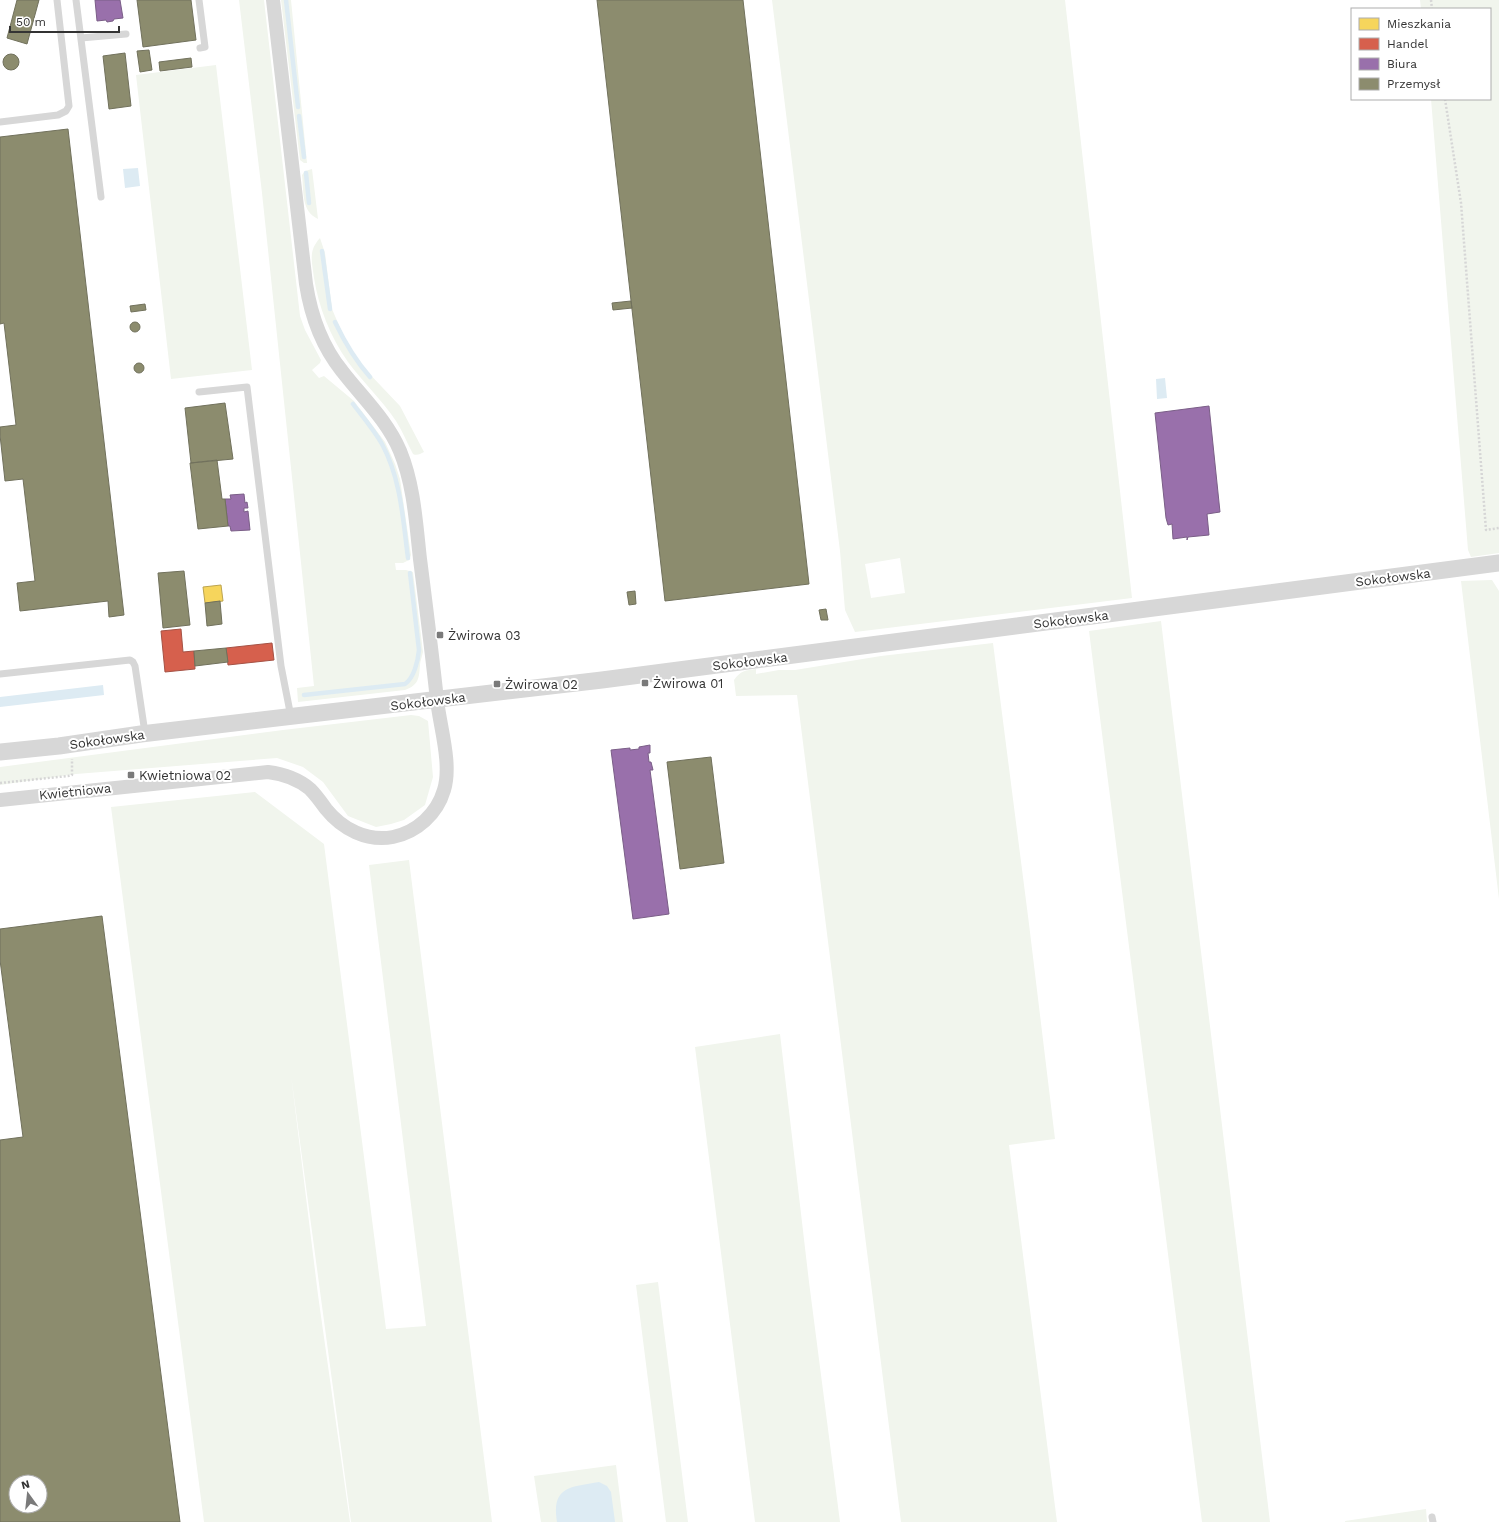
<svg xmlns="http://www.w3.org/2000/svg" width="1499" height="1522" font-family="'Work Sans',sans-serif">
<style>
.green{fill:#f1f5ed;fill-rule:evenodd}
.water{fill:#ddebf3}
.homes{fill:#f6d55c;stroke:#bca450}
.shops{fill:#d6604d;stroke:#a55245}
.offices{fill:#9970ab;stroke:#7a5e87}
.industry{fill:#8c8c6e;stroke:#71715c;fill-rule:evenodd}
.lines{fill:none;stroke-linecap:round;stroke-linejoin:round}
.stream{stroke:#ddebf3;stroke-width:4.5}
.path{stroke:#d6d6d6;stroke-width:2.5;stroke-dasharray:2 2;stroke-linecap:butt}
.service{stroke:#d7d7d7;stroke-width:7}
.minor{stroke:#d7d7d7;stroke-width:14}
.tertiary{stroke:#d7d7d7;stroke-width:17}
.poi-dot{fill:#7a7a7a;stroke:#fff;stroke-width:1.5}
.labels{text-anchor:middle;stroke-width:4;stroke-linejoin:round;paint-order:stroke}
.street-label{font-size:13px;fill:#333;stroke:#fff}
.poi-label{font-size:13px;fill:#333;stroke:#fff;text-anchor:start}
</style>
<rect width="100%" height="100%" fill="#fff"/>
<path class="green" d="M239 0H264L300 316 305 330 321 360 320 363 312 370 319 378 324 376 354 401 385 442 395 464 400 479 411 555 409 560 403 563H395L396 570H406L413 572 423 652C422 657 420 661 420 665 419 678 419 685 405 690L298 702 297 688 314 686 262 193Z
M281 0H291L307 163H304L300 160Z
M772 0H1065L1132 598 855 632 845 610 840 551ZM900 558 905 593 871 598 865 564Z
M1420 0H1499V553L1471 557 1468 550 1431 99H1490V9H1421Z
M216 65 252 370 171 379 136 75Z
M312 169 318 219C301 211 304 192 302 175L305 171Z
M320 238 325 253 332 309 344 337 352 351 363 367 400 406 424 452C420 454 417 456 413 454 407 443 403 432 396 421 382 400 363 382 348 362 330 336 319 308 314 278 312 261 308 251 320 238Z
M1492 580 1499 591V899L1461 581Z
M1161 621 1270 1522H1202L1089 631Z
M993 643 1029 924 1055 1139 1009 1145 1057 1522H901L797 695 736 696 734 680C740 671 746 670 756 669V674L779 670H795L881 656Z
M411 715 419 716 428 721 433 777 425 805 404 820 391 824 376 827 348 816 323 782 303 767 277 758 76 774 0 785V767L283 730Z
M255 792 324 844 386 1329 426 1326 369 865 409 860 492 1522H351L291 1075 318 1295 350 1522H204L111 807Z
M780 1034 809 1282 840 1522H755L695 1047Z
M658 1282 688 1522H666L636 1285Z
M616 1465 623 1522H541L534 1476Z
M1426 1509 1427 1522H1345V1521Z"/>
<path class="water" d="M138 168 140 186 125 188 123 169Z
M1165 378 1167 398 1157 399 1156 379Z
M103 685 104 695 0 707V697Z
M599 1482 607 1486 611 1492 615 1522H557C551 1486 571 1487 599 1482Z"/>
<path class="homes" d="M221 585 223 601 205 603 203 587Z"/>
<path class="shops" d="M181 629 183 652 194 651 195 669 165 672 161 631Z
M272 643 274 660 228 665 226 648Z"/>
<path class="offices" d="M95 0H120L123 18 114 19 113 21 107 22 106 20 97 21Z
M1209 406 1220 512 1207 514 1209 535 1188 537 1187 540V537L1173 539 1172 524 1168 525 1166 518 1155 413Z
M244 494 245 503 247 502 248 508H244V512L248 511 250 530 231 531 230 526H228L225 499H231L230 495Z
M650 745V753H648L649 762H651L653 770H650L669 914 633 919 611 750 630 748V750L639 749V747Z"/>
<path class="industry" d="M17 0H39L27 44 7 38Z
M137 0H191L196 40 143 47Z
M597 0H743L809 584 665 601Z
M149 50 152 70 140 72 137 51Z
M125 53 131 106 109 109 103 56Z
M3 62a8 8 0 1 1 16 0a8 8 0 1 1-16 0Z
M191 58 192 67 160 71 159 62Z
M68 129 124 615 109 617 108 601 20 611 17 583 35 581 23 479 5 481 0 435V427L16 425 4 323 0 324V137Z
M631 301 632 308 613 310 612 303Z
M145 304 146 310 131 312 130 306Z
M130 327a5 5 0 1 1 10 0a5 5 0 1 1-10 0Z
M134 368a5 5 0 1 1 10 0a5 5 0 1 1-10 0Z
M225 403 233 459 191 463 185 408Z
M217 460 222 499H225L228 526 198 529 190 463Z
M184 571 190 625 163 628 158 573Z
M635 591 636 604 629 605 627 592Z
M220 601 222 624 207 626 205 603Z
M826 609 828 620H821L819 610Z
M226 648 228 662 195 666 194 651Z
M711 757 724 863 680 869 667 762Z
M102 916 180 1522H0V1140L23 1137 0 960V929ZM16 1482H40V1506H16Z"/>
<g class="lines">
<path class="stream" d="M286 0 298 107
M299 116 304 157
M306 173 309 203
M322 251 330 309
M335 322C345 343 355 360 370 377
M353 404C363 417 374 430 382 444 401 479 403 520 408 558
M304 695 405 684C414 678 418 661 419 650L410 573"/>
<path class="path" d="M1431 0 1432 9
M1445 99 1461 203 1486 530 1499 528
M0 783 68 776 72 775V759"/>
<path class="service" d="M76 0 101 197
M199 0 205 47 200 48
M81 38 126 34
M0 122 58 115 66 111 69 106 57 0
M199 392 247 387 281 666 291 717
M0 674 130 660 133 662 135 666 145 733
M1432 1517 1433 1522"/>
<path class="minor" d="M0 800 268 772C284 774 297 778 310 789 316 795 321 802 326 809 342 829 367 842 393 837 417 832 437 814 444 790 452 764 440 727 437 700 432 653 426 606 420 559 416 523 414 485 400 451 387 420 362 397 342 371 321 345 311 316 306 284L273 0"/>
<path class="tertiary" d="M0 752 59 746 141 734 602 680 1499 563"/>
</g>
<g class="poi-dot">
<rect x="436" y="631" width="8" height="8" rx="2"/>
<rect x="641" y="679" width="8" height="8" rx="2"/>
<rect x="493" y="680" width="8" height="8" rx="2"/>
<rect x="127" y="771" width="8" height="8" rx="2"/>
</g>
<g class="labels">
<g class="street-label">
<text transform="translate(1393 577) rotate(-7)" y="5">Sokołowska</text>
<text transform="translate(1071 619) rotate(-7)" y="5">Sokołowska</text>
<text transform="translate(750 661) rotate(-7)" y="5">Sokołowska</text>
<text transform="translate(428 701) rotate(-7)" y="5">Sokołowska</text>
<text transform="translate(107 739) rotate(-8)" y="5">Sokołowska</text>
<text transform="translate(75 791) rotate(-6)" y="5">Kwietniowa</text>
</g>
<g class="poi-label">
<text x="448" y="640">Żwirowa 03</text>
<text x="653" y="688">Żwirowa 01</text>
<text x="505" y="689">Żwirowa 02</text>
<text x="139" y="780">Kwietniowa 02</text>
</g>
</g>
<rect x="1351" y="8" width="140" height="92" fill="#ffffff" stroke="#adadad"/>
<rect x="1359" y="18" width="20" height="12" fill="#f6d55c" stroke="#adadad"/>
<text x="1387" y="28" font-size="12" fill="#333333">Mieszkania</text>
<rect x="1359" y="38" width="20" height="12" fill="#d6604d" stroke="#adadad"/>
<text x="1387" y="48" font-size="12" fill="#333333">Handel</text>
<rect x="1359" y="58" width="20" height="12" fill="#9970ab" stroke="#adadad"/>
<text x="1387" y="68" font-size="12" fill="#333333">Biura</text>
<rect x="1359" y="78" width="20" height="12" fill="#8c8c6e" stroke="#adadad"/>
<text x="1387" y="88" font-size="12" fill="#333333">Przemysł</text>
<g transform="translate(28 1494) rotate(345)"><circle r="19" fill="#ffffff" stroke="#adadad"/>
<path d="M0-3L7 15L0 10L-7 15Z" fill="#7a7a7a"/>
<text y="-6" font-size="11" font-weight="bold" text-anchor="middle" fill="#333333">N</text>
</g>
<path d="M10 26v6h109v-6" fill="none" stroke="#333333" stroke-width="2"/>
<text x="16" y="26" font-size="12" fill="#333333" stroke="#ffffff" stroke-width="3" paint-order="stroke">50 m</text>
</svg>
